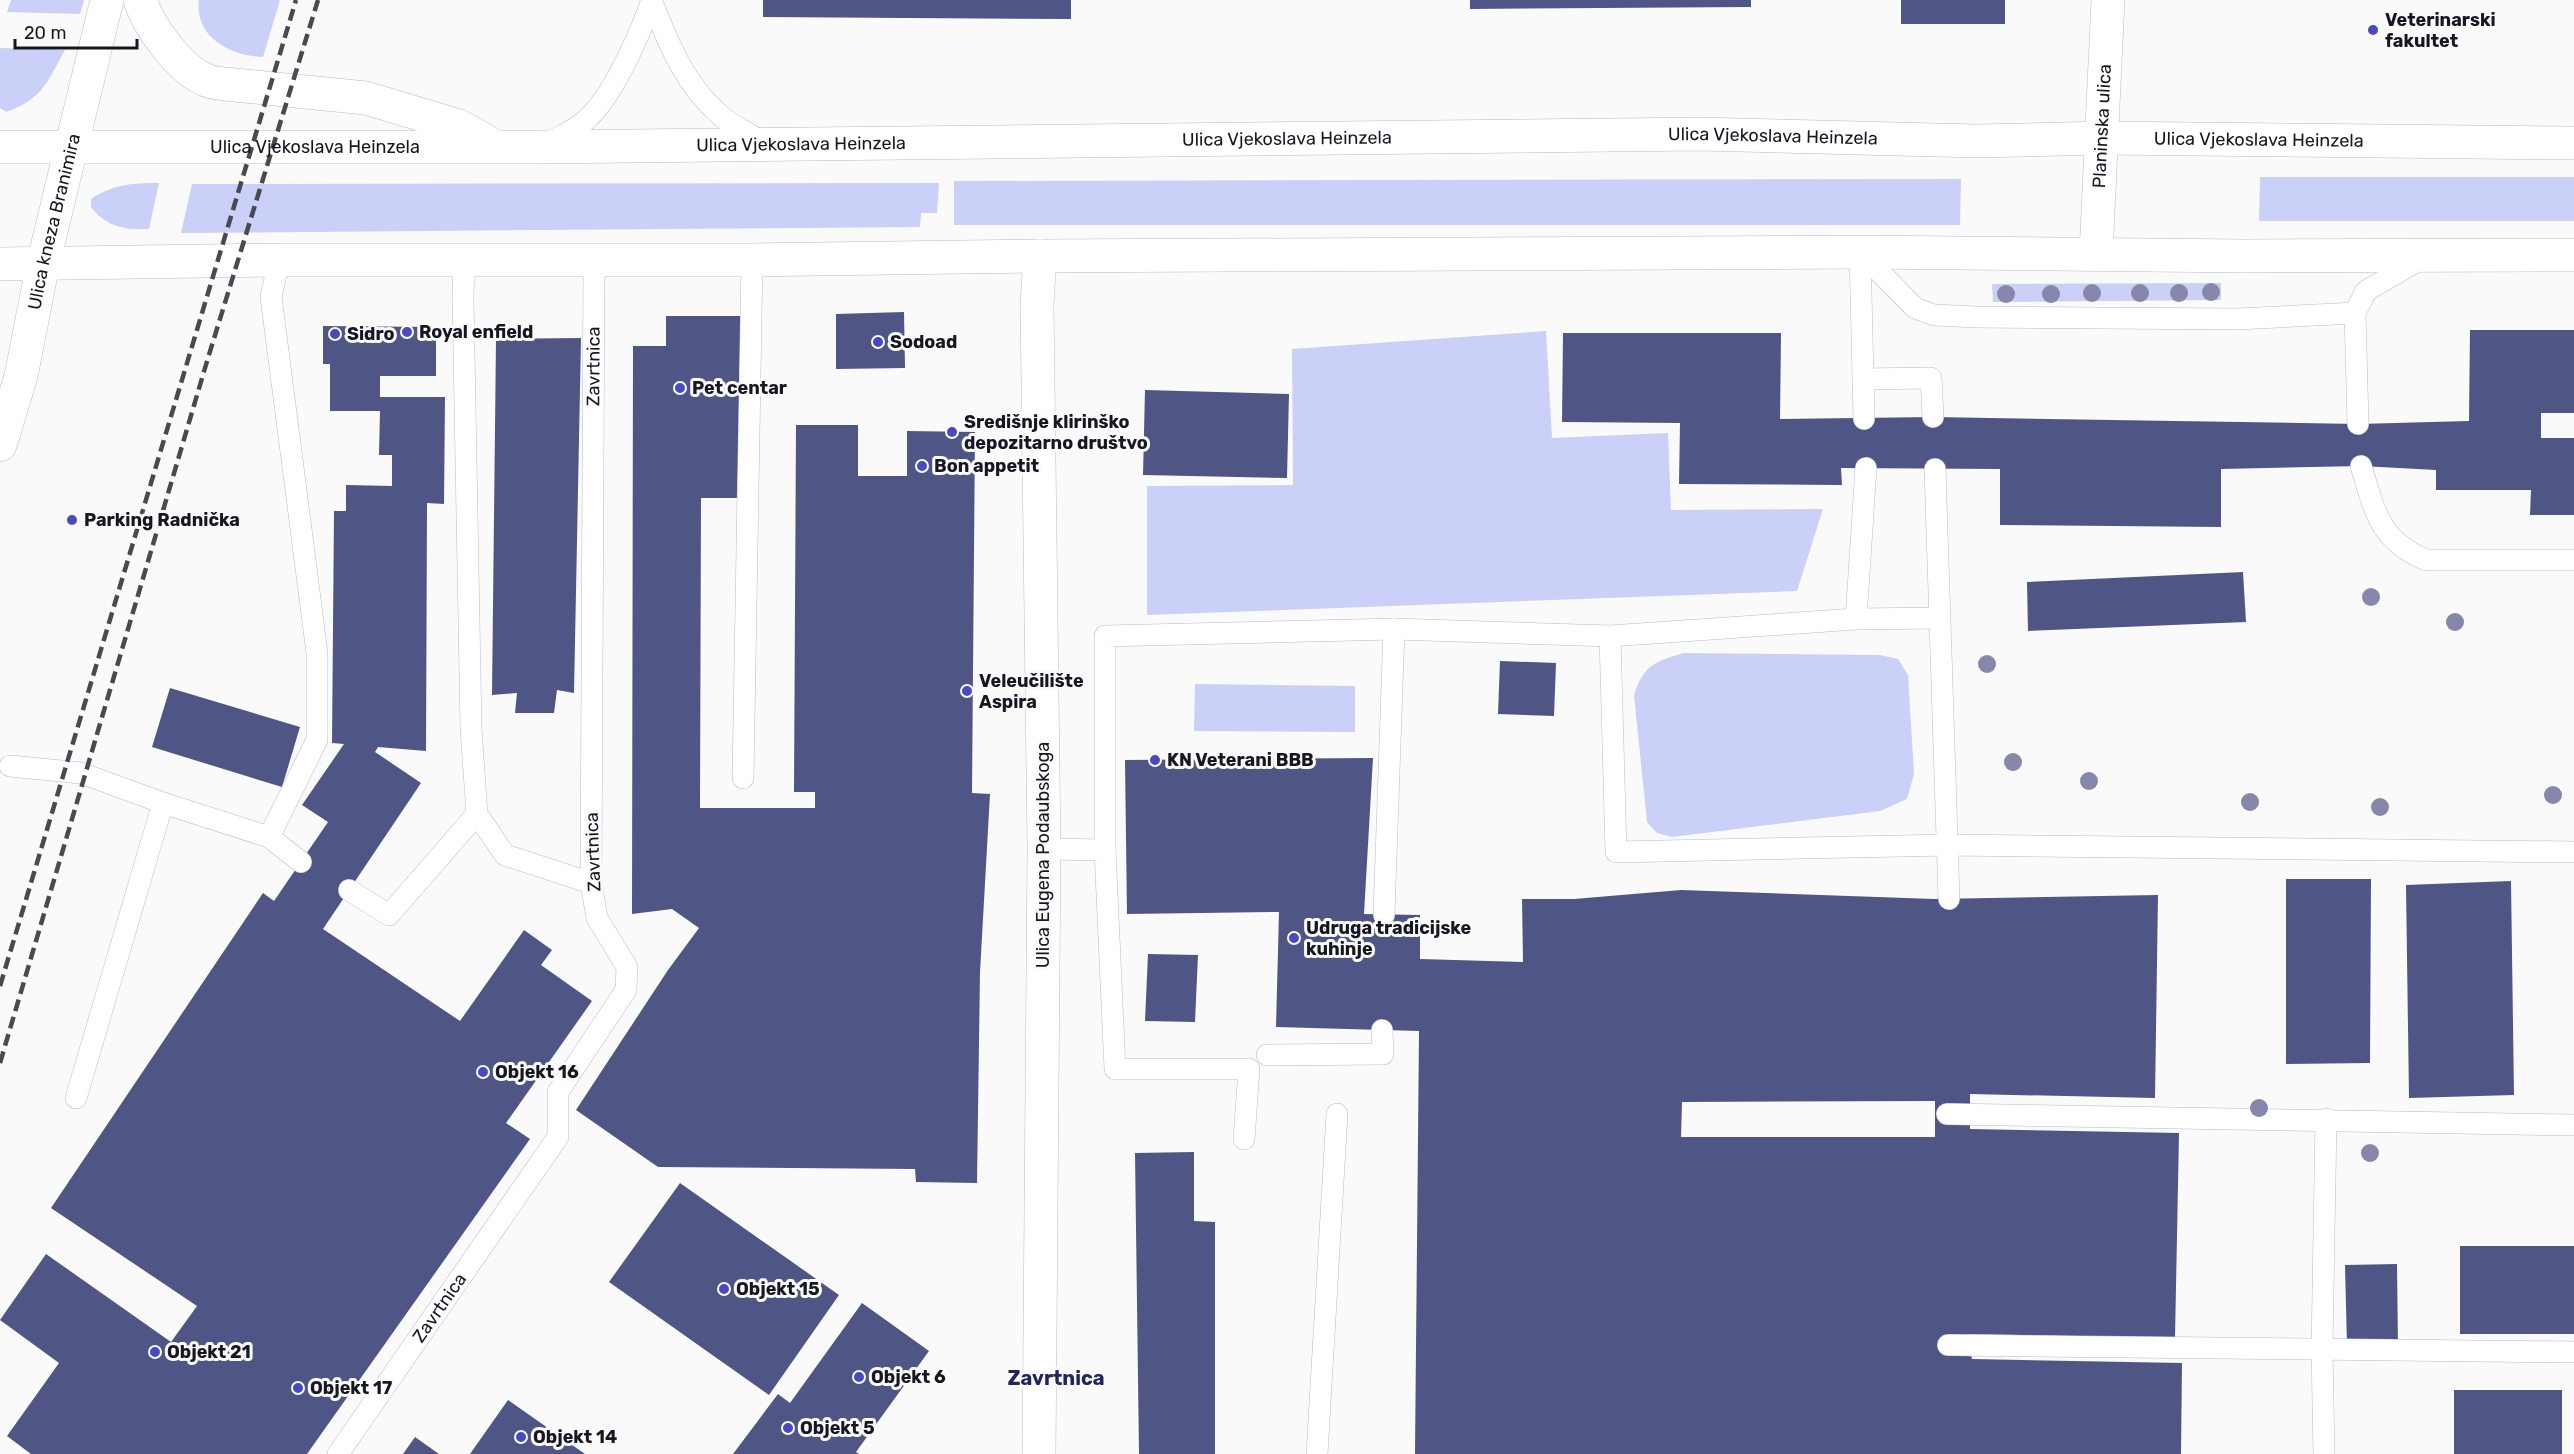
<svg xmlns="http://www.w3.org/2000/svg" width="2574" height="1454" font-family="Rubik,sans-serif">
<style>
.green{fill:#cad0f7}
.building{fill:#4f5585;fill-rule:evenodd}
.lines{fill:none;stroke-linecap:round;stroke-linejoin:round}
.service-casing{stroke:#b5bad7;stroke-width:22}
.minor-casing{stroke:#b5bad7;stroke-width:34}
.tertiary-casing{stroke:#b5bad7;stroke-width:34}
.secondary-casing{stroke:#b5bad7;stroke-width:34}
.service{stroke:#fff;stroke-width:21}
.minor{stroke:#fff;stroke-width:33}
.tertiary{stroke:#fff;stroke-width:33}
.secondary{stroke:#fff;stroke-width:33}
.rail{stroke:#484951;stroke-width:4.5;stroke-dasharray:12 6;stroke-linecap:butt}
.tree{fill:#8687aa}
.poi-dot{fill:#4b49bf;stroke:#fafafa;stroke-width:2}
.labels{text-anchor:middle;stroke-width:6;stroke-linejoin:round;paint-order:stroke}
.poi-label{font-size:18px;font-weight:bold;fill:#161721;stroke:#fafafa;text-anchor:start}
.street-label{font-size:18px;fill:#161721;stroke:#fafafa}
.neighbourhood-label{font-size:20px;font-weight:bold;fill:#23235d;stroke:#fafafa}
</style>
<rect width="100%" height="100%" fill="#fafafa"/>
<path class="green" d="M11 0H84L80 14 7 12Z
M199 0H280L263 57C231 56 194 37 199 0Z
M0 48 65 50C47 82 43 99 6 112L0 108Z
M2260 177H2574V221H2259Z
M1961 179 1960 225H954V181Z
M159 183 149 229C125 230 106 227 91 207V199C113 184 133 183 159 183Z
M939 183 937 213H921L920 227 181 233 192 184Z
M2221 283V300L1993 302 1992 284Z
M1546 331 1552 438 1668 433 1671 510 1823 509 1797 591 1147 615V486L1293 485 1292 349Z
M1683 653 1880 655 1898 659 1908 675 1914 774 1907 799 1880 811 1672 837 1657 833 1647 822 1634 695C1644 665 1654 662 1683 653Z
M1195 684 1355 686V732L1194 731Z"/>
<path class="building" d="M763 0H1071V19L763 17Z
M1470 0H1751V7L1470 9Z
M1901 0H2005V24H1901Z
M904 312 905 368 836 369V314Z
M666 316H741V498H701L700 808H815V792H794L796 425H858V476H907V431L975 432 972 793 990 794 980 972 977 1183 916 1182 915 1169 658 1167 576 1110 668 970 699 928 672 909 632 914 633 346H666Z
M323 326 436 327V376H380V397H445L444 504 427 503 426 751 378 747 375 752 421 783 323 929 460 1021 524 930 552 950 541 965 592 1001 506 1123 530 1139 307 1454H31L7 1436 59 1363 0 1320 46 1254 171 1342 197 1306 51 1208 263 893 274 901 328 822 302 805 344 744 332 743 334 511H346V485L392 486V455H379L380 411H330V364H323Z
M2470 330H2574V413H2541V438H2574V515H2530L2531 490H2436V470L2361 466 2221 469V527L2000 525V469L1841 468 1842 485 1679 484 1680 423 1562 422 1563 333H1781L1780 419 1933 417 2358 424 2469 421Z
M581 338 574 693 557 690 554 713H515L517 693 492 695 496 339Z
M1145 390 1289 394 1287 478 1143 475Z
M2243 572 2246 622 2028 631 2027 582Z
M1500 661 1556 663 1554 716 1498 714Z
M170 688 300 727 282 787 152 747Z
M1373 758 1364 914 1420 915V959L1523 962 1522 899H1574L1681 890 1934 899 2158 895 2155 1098 1970 1094V1129L2179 1133 2175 1338 1966 1334 1972 1359 2182 1363 2181 1454H1415L1419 1031 1276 1027 1279 912 1127 914 1125 760ZM1935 1101V1137H1681L1682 1102Z
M2286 879H2371L2370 1063 2286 1064Z
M2511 881 2514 1095 2409 1098 2406 885Z
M1148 954 1198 955 1195 1022 1145 1021Z
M1194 1152V1221L1215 1222V1454H1139L1135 1153Z
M680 1183 839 1295 769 1395 609 1282Z
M2460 1246H2574V1334H2460Z
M2397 1264 2398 1346 2347 1347 2345 1265Z
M862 1303 929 1351 856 1452 859 1454H733L778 1394 790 1403Z
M2454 1390H2562V1454H2454Z
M508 1400 585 1454H470Z
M415 1437 439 1454H403Z"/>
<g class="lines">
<g class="service-casing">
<g id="service">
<path d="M652 2C669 45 685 85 721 116 733 126 750 134 764 143"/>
<path d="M547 144C558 137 570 132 580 125 611 103 639 36 652 0"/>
<path d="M1860 252 1915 308 1934 315 1976 317 2237 319 2355 313 2366 291 2421 259"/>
<path d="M1860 252 1864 419"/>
<path d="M464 261 463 298 471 729 477 814 505 855 591 883"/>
<path d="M2355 313 2358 424"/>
<path d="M1863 379 1931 378 1933 417"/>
<path d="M2361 466C2375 512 2379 540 2426 560H2574"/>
<path d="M1935 469 1949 899"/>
<path d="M1856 619 1866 468"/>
<path d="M1610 636 1616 852 1949 845 2574 852"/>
<path d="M10 766 81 773 163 803"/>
<path d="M743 778 752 260"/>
<path d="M269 837 317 740V653L271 297 279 260"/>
<path d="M1044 849 1105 850 1115 1069H1249L1244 1139"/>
<path d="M1105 850V636L1394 629 1610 636 1856 619 1940 618"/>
<path d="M349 890 389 915 477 814"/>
<path d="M1384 915 1394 629"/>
<path d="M1267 1055 1383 1054 1382 1030"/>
<path d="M76 1098 163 803 269 837 301 862"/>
<path d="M1947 1114 2574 1125"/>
<path d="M1948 1345 2574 1352"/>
<path id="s1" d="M338 1454 558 1137V1092L626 990 627 967 597 918 591 883 594 260"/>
<path d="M1317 1454 1337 1114"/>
<path d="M2324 1454 2322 1349 2326 1119"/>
</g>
</g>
<g class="minor-casing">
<path id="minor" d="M1039 1454 1044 849 1037 304 1040 256"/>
</g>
<g class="tertiary-casing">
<g id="tertiary">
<path id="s2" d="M2096 254 2108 0"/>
</g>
</g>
<g class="secondary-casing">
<g id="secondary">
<path d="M140 0C149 27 179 69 206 80 212 83 219 83 225 84L366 98 459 126 491 144"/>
<path id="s3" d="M0 147H541L1699 134 1977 141 2102 138 2574 143"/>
<path d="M0 264 279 260H752L1040 256 1860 252 2243 256 2574 255"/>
<path id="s4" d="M0 445 21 376 43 264 107 0"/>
</g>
</g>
<use href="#service" class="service"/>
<use href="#minor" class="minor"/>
<use href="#tertiary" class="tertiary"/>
<use href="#secondary" class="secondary"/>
<path class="rail" d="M0 986 296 0
M0 1063 208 358 318 0"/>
</g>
<g class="tree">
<circle cx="2211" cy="292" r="9"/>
<circle cx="2092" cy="293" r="9"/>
<circle cx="2140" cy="293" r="9"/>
<circle cx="2179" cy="293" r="9"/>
<circle cx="2006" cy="294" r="9"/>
<circle cx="2051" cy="294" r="9"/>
<circle cx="2371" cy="597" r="9"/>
<circle cx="2455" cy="622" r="9"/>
<circle cx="1987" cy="664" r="9"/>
<circle cx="2013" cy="762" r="9"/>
<circle cx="2089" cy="781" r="9"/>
<circle cx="2553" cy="795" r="9"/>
<circle cx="2250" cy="802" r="9"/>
<circle cx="2380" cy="807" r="9"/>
<circle cx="2259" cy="1108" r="9"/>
<circle cx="2370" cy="1153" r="9"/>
</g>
<g class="poi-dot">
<circle cx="2373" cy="30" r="6"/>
<circle cx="407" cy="332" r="6"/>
<circle cx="335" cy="334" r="6"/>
<circle cx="878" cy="342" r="6"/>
<circle cx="680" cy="388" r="6"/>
<circle cx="952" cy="432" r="6"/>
<circle cx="922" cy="466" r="6"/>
<circle cx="72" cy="520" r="6"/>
<circle cx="967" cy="691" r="6"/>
<circle cx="1155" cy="760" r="6"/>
<circle cx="1294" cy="938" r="6"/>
<circle cx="483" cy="1072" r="6"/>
<circle cx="724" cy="1289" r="6"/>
<circle cx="155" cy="1352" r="6"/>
<circle cx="859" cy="1377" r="6"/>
<circle cx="298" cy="1388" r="6"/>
<circle cx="788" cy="1428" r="6"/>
<circle cx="521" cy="1437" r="6"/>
</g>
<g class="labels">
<g class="poi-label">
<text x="2385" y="26">Veterinarski<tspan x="2385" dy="21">fakultet</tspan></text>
<text x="419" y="338">Royal enfield</text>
<text x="347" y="340">Sidro</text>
<text x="890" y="348">Sodoad</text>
<text x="692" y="394">Pet centar</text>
<text x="964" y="428">Središnje klirinško<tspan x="964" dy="21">depozitarno društvo</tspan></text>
<text x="934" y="472">Bon appetit</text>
<text x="84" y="526">Parking Radnička</text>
<text x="979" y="687">Veleučilište<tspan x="979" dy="21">Aspira</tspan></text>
<text x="1167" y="766">KN Veterani BBB</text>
<text x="1306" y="934">Udruga tradicijske<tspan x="1306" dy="21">kuhinje</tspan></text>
<text x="495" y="1078">Objekt 16</text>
<text x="736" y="1295">Objekt 15</text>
<text x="167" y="1358">Objekt 21</text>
<text x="871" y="1383">Objekt 6</text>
<text x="310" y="1394">Objekt 17</text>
<text x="800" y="1434">Objekt 5</text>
<text x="533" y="1443">Objekt 14</text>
</g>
<g class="street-label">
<text dy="6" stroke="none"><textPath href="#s2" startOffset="128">Planinska ulica</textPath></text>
<text dy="6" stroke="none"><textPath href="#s3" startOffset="1773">Ulica Vjekoslava Heinzela</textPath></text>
<text dy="6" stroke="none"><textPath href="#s3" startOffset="1287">Ulica Vjekoslava Heinzela</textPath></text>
<text dy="6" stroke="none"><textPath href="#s3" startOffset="2259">Ulica Vjekoslava Heinzela</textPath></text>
<text dy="6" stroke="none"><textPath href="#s3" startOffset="801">Ulica Vjekoslava Heinzela</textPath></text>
<text dy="6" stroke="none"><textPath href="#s3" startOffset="315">Ulica Vjekoslava Heinzela</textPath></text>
<text dy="6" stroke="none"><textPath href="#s4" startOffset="230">Ulica kneza Branimira</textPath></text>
<text dy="6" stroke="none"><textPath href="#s1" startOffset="1186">Zavrtnica</textPath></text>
<text transform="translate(593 852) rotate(-92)" y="6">Zavrtnica</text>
<text transform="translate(1043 855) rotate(-90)" y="6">Ulica Eugena Podaubskoga</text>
<text dy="6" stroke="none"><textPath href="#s1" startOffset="178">Zavrtnica</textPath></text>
</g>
<g class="neighbourhood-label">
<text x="1056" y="1385">Zavrtnica</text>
</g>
</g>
<path d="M15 39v9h122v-9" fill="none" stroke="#161721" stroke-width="3"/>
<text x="24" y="39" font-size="18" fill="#161721" stroke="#fafafa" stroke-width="4.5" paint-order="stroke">20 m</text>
</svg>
